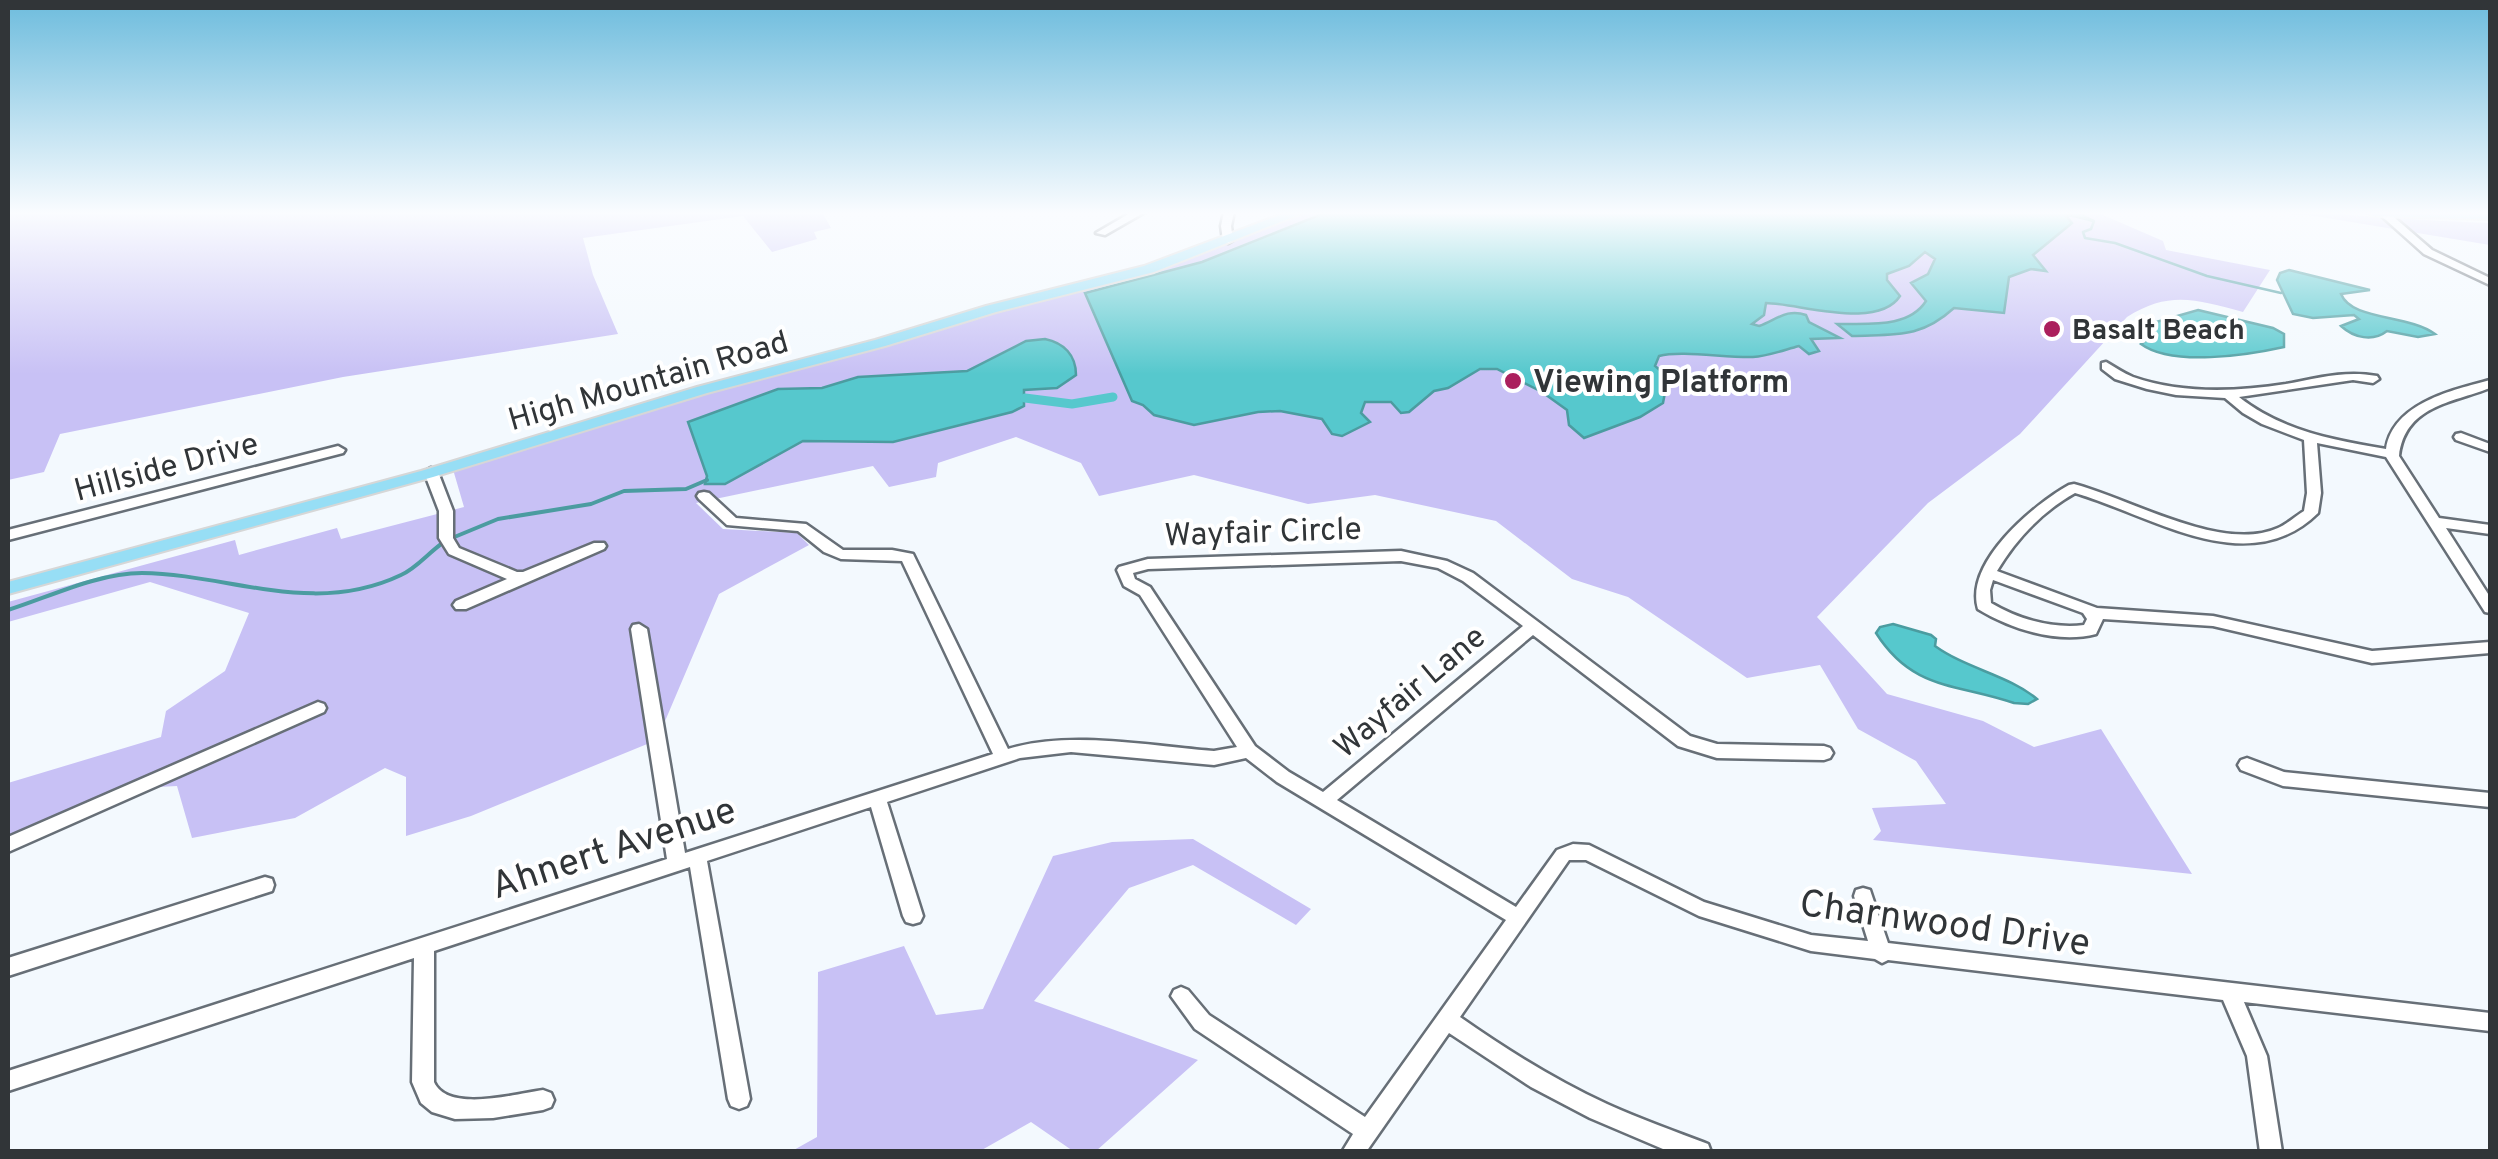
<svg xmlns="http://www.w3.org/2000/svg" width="2498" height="1159" font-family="Overpass,sans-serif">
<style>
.green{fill:#c8c1f5}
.water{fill:#56c8cd;stroke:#4b9ca0;stroke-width:2.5}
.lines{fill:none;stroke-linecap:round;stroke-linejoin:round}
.stream-far1{stroke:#4b9ca0;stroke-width:2.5}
.stream{stroke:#4b9ca0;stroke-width:4}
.canal{stroke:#56c8cd;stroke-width:9}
.minor-casing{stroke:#676f77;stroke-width:5}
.major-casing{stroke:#d6d7d7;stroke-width:4}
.minor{fill:#fff;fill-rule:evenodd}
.major{fill:#97def5;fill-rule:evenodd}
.poi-dot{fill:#ab1f5d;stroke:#fff;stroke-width:4}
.labels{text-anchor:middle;stroke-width:8;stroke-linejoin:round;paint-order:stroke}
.far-poi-label{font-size:28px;font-weight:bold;fill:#313538;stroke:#fff;text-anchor:start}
.street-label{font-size:32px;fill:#313538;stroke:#fff}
.poi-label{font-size:32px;font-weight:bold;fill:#313538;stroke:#fff;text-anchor:start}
.near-street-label{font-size:38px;fill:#313538;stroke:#fff}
</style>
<rect width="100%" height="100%" fill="#f3f9fe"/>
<path class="green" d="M8 212H822L831 228 814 232 817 239 772 252 743 216 583 238 593 275 618 334 343 377 60 434 44 472 8 480Z
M1299 212H2096L2163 241 2166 250 2270 270 2243 312C2197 300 2170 290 2127 317L2020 434 1928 503 1817 617 1887 694 1983 721 2034 747 2101 729 2192 874 1873 840 1881 831 1872 808 1946 804 1916 761 1858 729 1820 665 1747 678 1628 597 1572 579 1496 521 1375 495 1308 504 1194 475 1099 496 1081 463 1016 437 938 463 936 477 889 487 873 466 696 503 723 529 797 533 809 545 719 594 657 740 471 816 406 836V777L385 768 295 818 192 838 177 786 139 788 8 842V783L161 737 166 711 225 671 249 613 150 582 8 622V602L235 540 239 555 337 528 341 539 464 507 452 466 668 400 1130 274Z
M2261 212C2338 212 2414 221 2490 223V245L2315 216Z
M1193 839 1311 909 1296 925 1193 865 1129 888 1034 1001 1198 1060 1096 1151H1073L1031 1122 980 1151H792L817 1137 818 972 904 946 936 1015 983 1009 1053 856 1112 842Z"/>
<path class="water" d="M1327 212H2076L2094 221 2065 214 2072 223 2033 255 2046 271 2031 269 2009 277 2004 313 1954 308C1920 339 1895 334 1852 336L1837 324C1867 323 1908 329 1926 301L1911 283 1928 274 1935 259 1925 252 1909 266 1887 274V280L1900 296C1878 330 1801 304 1766 303L1764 315 1752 324 1759 326C1776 320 1787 308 1806 315L1809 322 1840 338 1811 339 1819 351 1809 354 1799 346C1784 350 1768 356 1753 357 1726 358 1681 350 1659 356L1655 366 1668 377 1663 403 1640 417 1584 438 1569 425 1567 410 1542 392 1497 369H1480L1448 388 1434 391 1409 412 1401 413 1391 402H1365L1361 413 1370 422 1342 436 1332 434 1322 419 1280 411 1258 412 1194 425 1154 415 1143 405 1132 401 1085 293 1202 262Z
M2289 270 2370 290 2341 294C2352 321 2408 314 2435 334L2418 337 2387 331C2373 342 2354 338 2341 326L2359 319 2354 315 2313 318 2293 314 2277 280 2280 273Z
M2198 310 2273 328 2284 334V347C2248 355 2172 367 2141 344L2152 336 2156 322Z
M1045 339C1064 343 1076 355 1076 375L1057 388 1024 390V406L1012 412 893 442 803 441 725 484H705L707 476 688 422 778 389 822 388 858 377 967 371 1026 341Z
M1893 624 1931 635 1936 639 1935 646C1967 669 2008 675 2037 699L2028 704 2014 703C1956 683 1913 691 1876 633L1880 627Z"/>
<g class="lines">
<path class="stream-far1" d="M2090 220 2094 221 2091 229 2083 232 2085 238 2115 243 2207 276 2281 293"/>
<path class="stream" d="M452 538 498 519 591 504 624 491 686 489 707 480
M8 610C49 597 98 573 142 573 229 574 313 617 401 575 417 568 429 552 444 542"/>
<path class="canal" d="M1025 398 1072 404 1113 397"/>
<g class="minor-casing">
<path id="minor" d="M1132 212H1145L1105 235 1096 233Z
M1224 212H1234L1231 226 1233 240 1228 243 1223 240 1221 226Z
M2377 212H2388L2432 250 2490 278V285L2424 254Z
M2106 362C2115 367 2123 373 2133 377 2182 394 2235 392 2286 384 2317 378 2346 370 2377 376L2379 379 2373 383 2353 380 2239 397C2282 431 2333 440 2386 449 2393 403 2453 390 2490 380V388C2451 403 2405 406 2399 456L2439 518 2490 525V534L2446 528 2490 597V613L2485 612 2386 457 2317 443 2321 493 2318 513C2248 582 2151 515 2075 493 2043 511 2016 539 1997 571L2097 608 2213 616 2372 651 2490 642V653L2372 663 2213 626 2103 619 2096 634C2057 644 2011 629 1978 609 1964 563 2033 505 2069 485L2074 484C2131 499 2222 553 2278 528 2287 524 2296 516 2304 511L2307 493 2304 440 2262 424 2243 413 2225 398 2176 395 2147 389 2115 379 2102 369V363ZM1993 580 2083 613 2087 619 2084 625C2052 629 2018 619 1991 603L1990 590Z
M2461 433 2490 444V452L2456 440 2454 437 2456 434Z
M338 446 345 450 343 453 8 540V530Z
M431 468 438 472 453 511V538L459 548 517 572H523L594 543H604L606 546 604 549 466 609H456L453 605 456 601 507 579 449 554 439 538V511L424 472Z
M704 492 709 493 736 518 806 524 843 550H892L913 554 1008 749C1068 730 1151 746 1214 751L1237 747 1140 595 1124 586 1117 570 1119 567 1148 559 1401 551 1447 561 1473 573 1690 736 1717 744 1824 746 1830 748 1833 753 1830 758 1824 760 1717 758 1678 746 1533 635 1337 800 1516 907 1557 850 1573 844 1589 845 1704 902 1811 935 1868 941 1854 896 1856 890 1863 888 1870 890 1872 896 1888 943 2490 1013V1031L2244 1002 2267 1056 2282 1152H2260L2247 1056 2223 1000 1888 960 1882 963 1875 959 1811 951 1699 916 1586 860H1569L1460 1017C1507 1050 1555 1080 1607 1104 1640 1119 1674 1131 1708 1144L1711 1152H1670L1590 1118 1531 1087 1449 1033 1366 1152H1342L1353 1134 1195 1029 1171 996 1174 990 1181 987 1188 990 1209 1015 1365 1117 1506 920 1277 782 1246 758 1214 765 1071 752 1020 758 887 802 923 916 920 922 913 924 906 922 903 916 871 807 707 861 750 1099 747 1106 739 1109 731 1106 728 1099 690 867 434 951V1082C448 1113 515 1094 543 1090L551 1093 554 1100 551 1107 543 1110 493 1118 455 1119 432 1112 421 1103 412 1082 414 958 8 1091V1071L667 859 631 629 633 625 639 624 647 629 685 853 993 754 902 561 841 559 824 552 798 531 727 525 699 499 697 496 699 493ZM1401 561 1438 568 1463 581 1523 626 1323 792 1289 772 1255 746 1150 587 1135 579 1133 573 1148 569Z
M318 702 324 704 326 708 324 712 8 852V837Z
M2247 758 2284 772 2490 793V807L2283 786 2241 770 2238 765 2241 760Z
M265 877 272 879 274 885 272 891 8 976V958Z"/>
</g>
<g class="major-casing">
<path id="major" d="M1288 212H1305L1154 272 996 312 885 346 707 393 433 477 8 594V582L421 471 697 387 875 340 986 306 1144 266Z
M2366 212H2490V219L2372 216Z"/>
</g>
<use href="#minor" class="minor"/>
<use href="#major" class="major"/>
</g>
<linearGradient id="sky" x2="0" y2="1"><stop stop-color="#6dbcdd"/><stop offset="0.57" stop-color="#fafcff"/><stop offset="1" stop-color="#fafcff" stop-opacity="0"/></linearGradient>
<rect width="2498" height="374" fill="url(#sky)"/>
<g class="poi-dot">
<circle cx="2052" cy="329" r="10"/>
<circle cx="1513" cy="381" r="10"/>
</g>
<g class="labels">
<g class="far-poi-label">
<text x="2072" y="339">Basalt Beach</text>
</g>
<g class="street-label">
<text transform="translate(648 380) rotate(-16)" y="11">High Mountain Road</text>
<text transform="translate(166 466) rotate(-15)" y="11">Hillside Drive</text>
<text transform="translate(1263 531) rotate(-2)" y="11">Wayfair Circle</text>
<text transform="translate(1409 691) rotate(-40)" y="11">Wayfair Lane</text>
</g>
<g class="poi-label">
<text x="1533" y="392">Viewing Platform</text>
</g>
<g class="near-street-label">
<text transform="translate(613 847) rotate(-18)" y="13">Ahnert Avenue</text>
<text transform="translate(1945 922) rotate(8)" y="13">Charnwood Drive</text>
</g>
</g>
<rect width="2498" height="1159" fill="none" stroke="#313538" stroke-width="20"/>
</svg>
